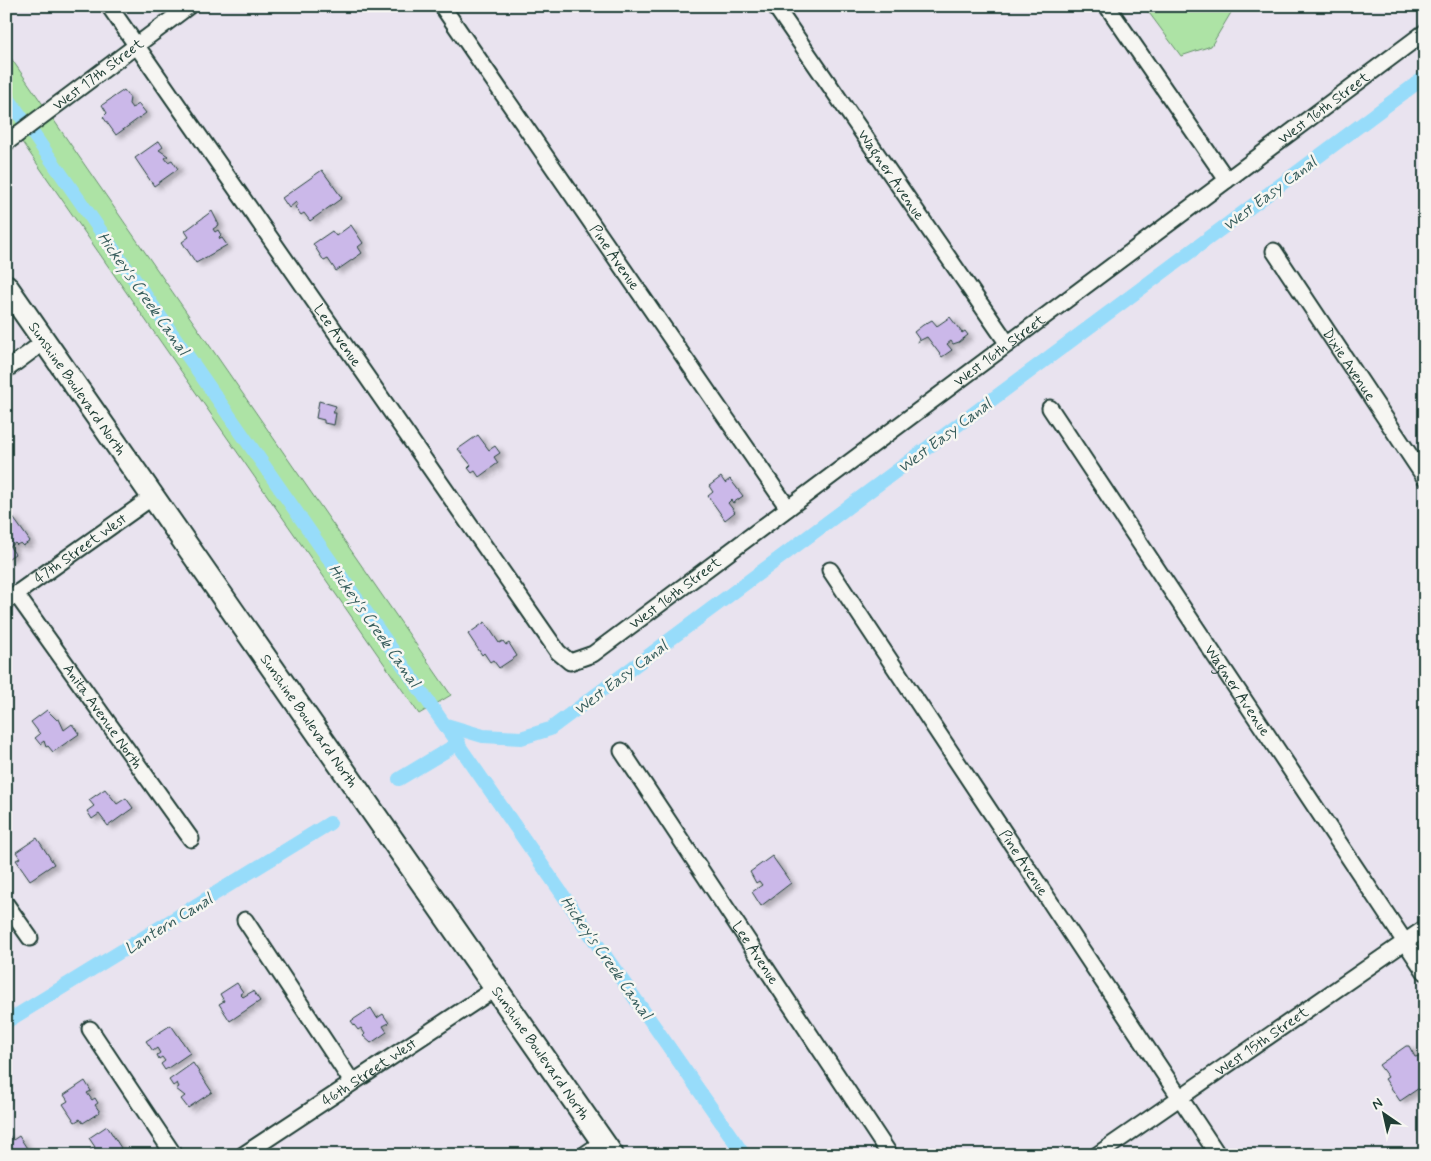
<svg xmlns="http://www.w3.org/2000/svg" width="1431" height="1161" font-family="Mynerve,sans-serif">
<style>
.green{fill:#ade3a5;stroke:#66906c}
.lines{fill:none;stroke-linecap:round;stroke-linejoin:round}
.canal{stroke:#97dcfa;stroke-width:14}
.building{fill:#cbb8e9;stroke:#1f3d34;filter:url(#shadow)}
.street-casing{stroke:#1f3d34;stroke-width:19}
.secondary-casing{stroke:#1f3d34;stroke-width:26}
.street{stroke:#f6f6f2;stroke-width:15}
.secondary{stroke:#f6f6f2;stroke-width:22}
.labels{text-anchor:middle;stroke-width:5;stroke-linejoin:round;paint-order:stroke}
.street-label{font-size:15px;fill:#1f3d34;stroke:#f6f6f2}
.water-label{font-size:16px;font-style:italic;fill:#375d5c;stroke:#f6f6f2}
</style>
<defs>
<filter id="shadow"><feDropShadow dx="5" dy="3" stdDeviation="2.5" flood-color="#0004"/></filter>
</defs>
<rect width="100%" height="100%" fill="#e9e3ef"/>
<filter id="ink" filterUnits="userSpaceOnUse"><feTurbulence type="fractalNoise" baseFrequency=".02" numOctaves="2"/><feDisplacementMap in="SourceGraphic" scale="10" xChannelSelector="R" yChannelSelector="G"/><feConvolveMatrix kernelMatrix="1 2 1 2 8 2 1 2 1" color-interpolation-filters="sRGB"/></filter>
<g filter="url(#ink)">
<path class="green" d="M1144 6H1235L1211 46 1181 56Z
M6 51 451 695 419 714 6 119Z"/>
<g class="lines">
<path class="canal" d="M6 95 744 1155
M446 725 483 736 521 738 550 729 1425 77
M399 779 459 743
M6 1022 330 823"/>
</g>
<path class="building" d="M124 90 130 98 129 104 132 108 139 104 146 113 116 135 103 117 107 113 102 105Z
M159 141 163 147 159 150 168 156 165 158 168 162 172 160 178 169 154 186 135 158Z
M322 170 342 198 310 221 304 213 301 215 295 207 298 205 296 202 289 208 282 198Z
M212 211 219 225 213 229 215 232 218 230 221 235 219 237 220 239 222 238 227 245 196 263 182 242 189 237 185 231Z
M351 225 363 243 358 247 362 253 336 271 328 259 324 261 313 244 332 231 336 236Z
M950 317 962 333 965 331 968 335 959 342 953 344 951 341 947 344 952 350 942 357 927 337 917 342 919 339 914 332 923 325 932 320 937 326Z
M319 401 336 406 333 413H336L334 425 324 423V420L316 418Z
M478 435 489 450 495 446 500 453 494 457 498 463 479 477 475 471 472 473 468 468 471 465 458 449Z
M721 477 725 483 730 479 743 496 733 503 731 500 728 503 735 512 725 520 708 496 713 492 709 486Z
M12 516 30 541 23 546 20 543 17 545 15 543 10 547 15 554 6 560V520Z
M485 622 499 643 503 641 506 645 509 643 517 656 499 668 493 660 490 662 484 653 482 655 468 634Z
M47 710 57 720 59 719 64 730 72 724 79 734 53 752 48 746 46 747 44 741 40 744 35 738 40 734 31 722Z
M105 789 117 804 126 798 133 808 108 826 99 814 92 819 87 811 94 806 89 800Z
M37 838 54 864 30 880 16 860 20 858 16 852Z
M772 856 791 883 761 906 752 892 762 885 759 881 756 883 750 872Z
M237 983 243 992 240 994 243 997 253 991 260 1001 230 1021 219 1004 224 1001 220 994Z
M371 1008 377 1018 383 1014 389 1023 383 1026 387 1032 371 1043 363 1036 365 1034 361 1028 358 1030 351 1021Z
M171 1025 190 1053 165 1070 161 1064 165 1061 162 1057 159 1059 157 1055 160 1053 157 1048 153 1051 146 1041Z
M1406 1046H1409L1415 1057 1420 1056 1423 1060 1420 1064 1422 1069 1425 1067V1084L1400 1101 1385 1079 1388 1077 1379 1065Z
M193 1063 212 1092 188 1108 181 1099 185 1096 176 1089 179 1087 177 1083 173 1086 169 1080Z
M85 1081 91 1091 87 1093 92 1100 95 1098 98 1103 95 1105 100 1112 83 1123 80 1119 75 1122 63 1104 68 1101 64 1095Z
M107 1126 121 1148 112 1155H93L90 1150 95 1147 89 1138Z
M9 1135 13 1140 19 1136 28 1150 23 1155H6V1137Z"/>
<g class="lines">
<g class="street-casing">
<g id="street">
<path id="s1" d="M109 6 558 652 570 662 593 654 1425 32"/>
<path id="s2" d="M442 6 788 508"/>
<path id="s3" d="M775 6 1008 344"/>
<path d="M1107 6 1227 180"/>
<path id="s4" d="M6 143 189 6"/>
<path id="s5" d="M1274 251 1425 478"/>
<path d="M6 370 45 341"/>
<path id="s6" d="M1050 408 1425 972"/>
<path id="s7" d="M830 570 1218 1155"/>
<path id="s8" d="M16 594 191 839"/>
<path id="s9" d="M6 601 154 496"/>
<path id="s10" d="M622 751 890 1155"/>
<path d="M6 904 30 938"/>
<path d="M245 920 352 1082"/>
<path d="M90 1029 174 1155"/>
<path id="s11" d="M243 1155 496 988"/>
<path d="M584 1155 603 1142"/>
<path id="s12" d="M1097 1155 1425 928"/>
</g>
</g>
<g class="secondary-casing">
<g id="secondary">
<path id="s13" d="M6 286 612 1155"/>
</g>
</g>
<use href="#street" class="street"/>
<use href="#secondary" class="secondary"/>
</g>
</g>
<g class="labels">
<g class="street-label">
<text dy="5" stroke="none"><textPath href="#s4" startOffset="115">West 17th Street</textPath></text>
<text dy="5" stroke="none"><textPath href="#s1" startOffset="1739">West 16th Street</textPath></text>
<text dy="5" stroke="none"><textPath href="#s3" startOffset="205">Wagner Avenue</textPath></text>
<text dy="5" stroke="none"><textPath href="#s2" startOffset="305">Pine Avenue</textPath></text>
<text dy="5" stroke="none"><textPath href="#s1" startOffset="401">Lee Avenue</textPath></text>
<text dy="5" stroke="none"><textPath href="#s1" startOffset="1334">West 16th Street</textPath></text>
<text dy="5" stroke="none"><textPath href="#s5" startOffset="136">Dixie Avenue</textPath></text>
<text dy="5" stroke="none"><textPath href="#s13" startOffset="125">Sunshine Boulevard North</textPath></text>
<text dy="5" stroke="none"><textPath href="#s9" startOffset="91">47th Street West</textPath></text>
<text dy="5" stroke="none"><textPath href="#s1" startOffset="929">West 16th Street</textPath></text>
<text dy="5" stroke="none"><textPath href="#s6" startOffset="339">Wagner Avenue</textPath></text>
<text dy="5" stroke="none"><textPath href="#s8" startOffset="150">Anita Avenue North</textPath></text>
<text dy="5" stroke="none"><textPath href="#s13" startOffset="530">Sunshine Boulevard North</textPath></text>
<text dy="5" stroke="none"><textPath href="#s7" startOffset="351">Pine Avenue</textPath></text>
<text dy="5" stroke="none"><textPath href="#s10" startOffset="242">Lee Avenue</textPath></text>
<text dy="5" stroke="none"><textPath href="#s12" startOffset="200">West 15th Street</textPath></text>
<text dy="5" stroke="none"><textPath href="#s13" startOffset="935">Sunshine Boulevard North</textPath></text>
<text dy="5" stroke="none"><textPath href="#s11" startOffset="151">46th Street West</textPath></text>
</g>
<g class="water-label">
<text transform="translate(1269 193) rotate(-37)" y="6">West Easy Canal</text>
<text transform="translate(144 293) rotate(55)" y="6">Hickey's Creek Canal</text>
<text transform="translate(944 435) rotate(-37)" y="6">West Easy Canal</text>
<text transform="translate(375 625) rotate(55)" y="6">Hickey's Creek Canal</text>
<text transform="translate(620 677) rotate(-37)" y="6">West Easy Canal</text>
<text transform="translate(168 923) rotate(-32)" y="6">Lantern Canal</text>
<text transform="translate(607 957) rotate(55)" y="6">Hickey's Creek Canal</text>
</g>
</g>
<rect width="1431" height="1161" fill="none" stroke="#f6f6f2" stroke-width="25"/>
<rect x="12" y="12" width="1406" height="1136" fill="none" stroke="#1f3d34" stroke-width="2" filter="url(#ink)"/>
<g transform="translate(1384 1114) rotate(326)" stroke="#f6f6f2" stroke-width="4" paint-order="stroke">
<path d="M0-4L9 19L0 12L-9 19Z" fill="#1f3d34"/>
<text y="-8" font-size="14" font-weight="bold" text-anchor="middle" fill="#1f3d34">N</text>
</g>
</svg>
